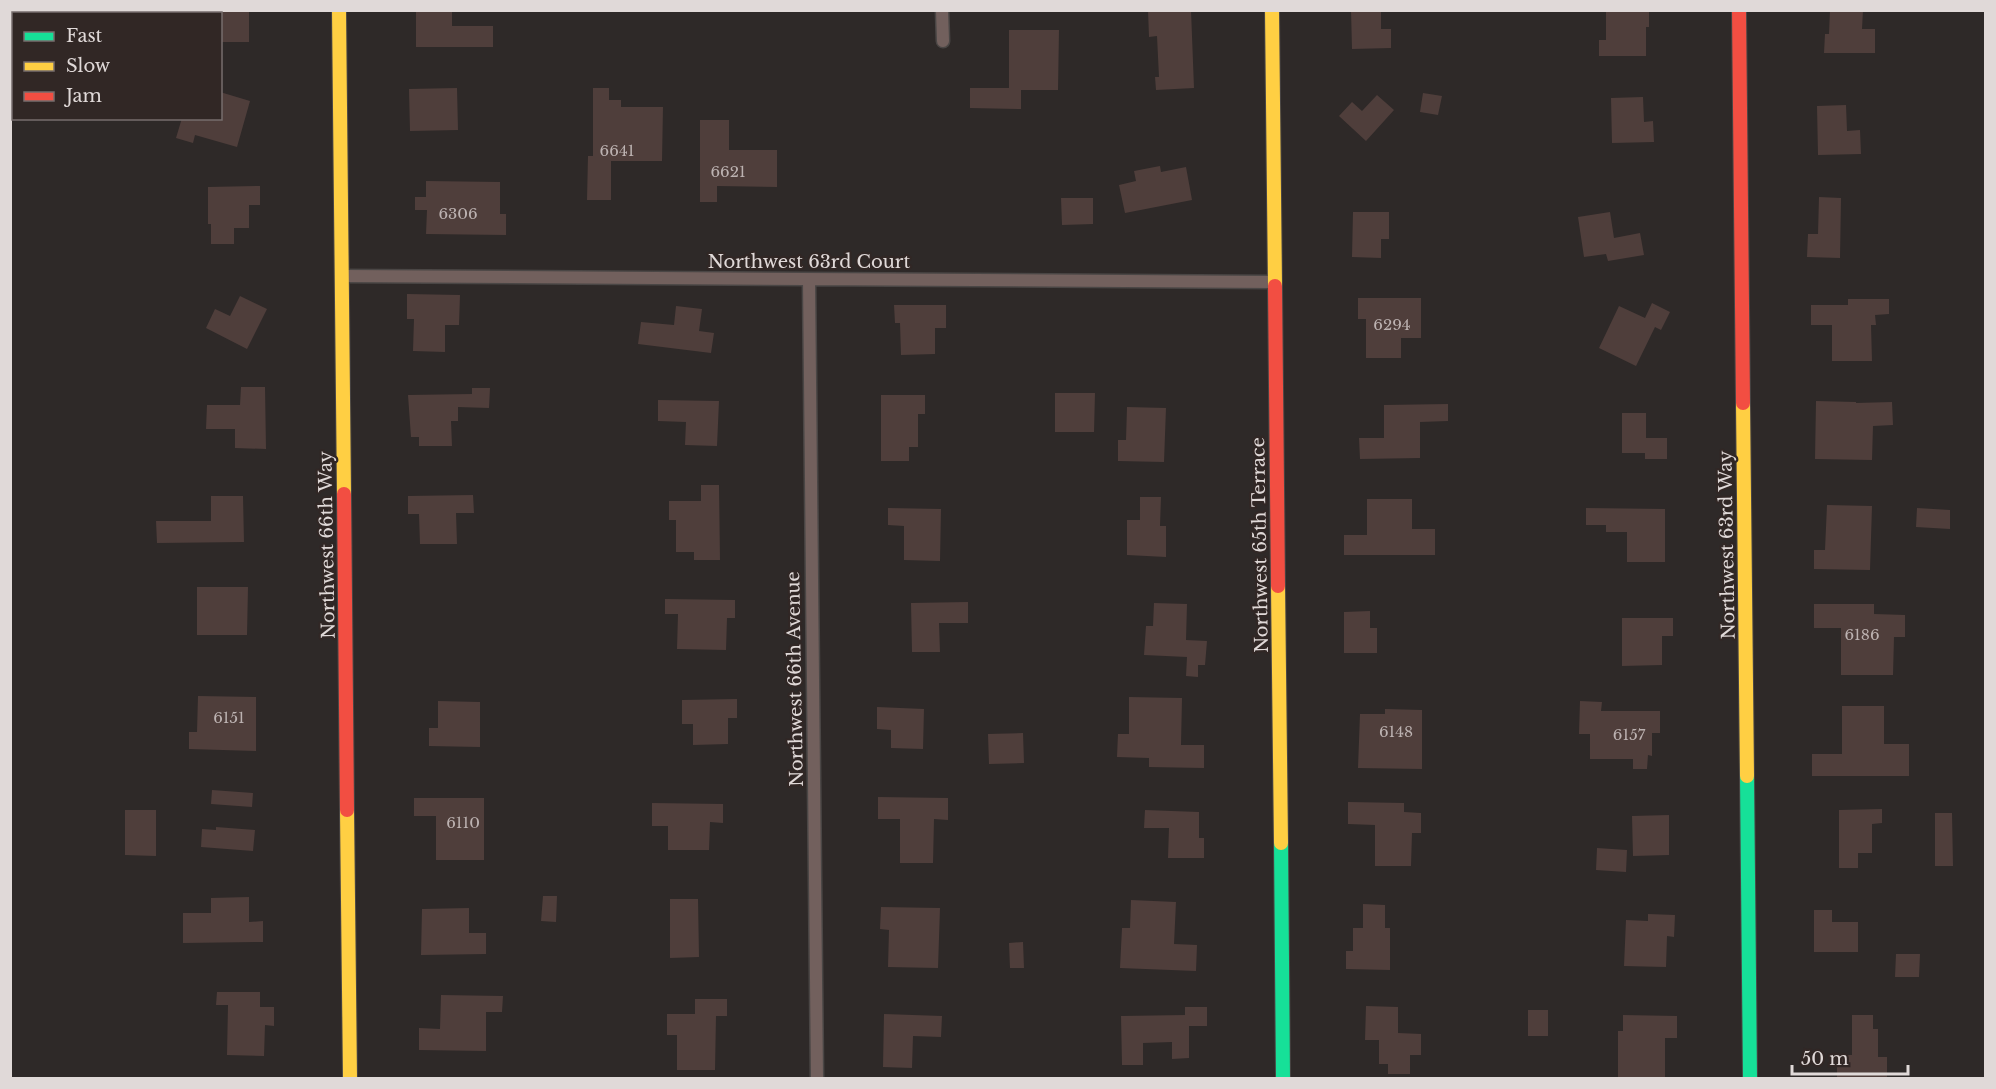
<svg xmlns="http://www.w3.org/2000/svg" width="1996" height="1089" font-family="'Libre Baskerville',serif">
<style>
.building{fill:#4f3e3b}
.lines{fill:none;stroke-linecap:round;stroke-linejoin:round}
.street-casing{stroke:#4a4645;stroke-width:15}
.fast-casing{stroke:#4a4645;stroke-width:16}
.slow-casing{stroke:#4a4645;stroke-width:16}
.jam-casing{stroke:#4a4645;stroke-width:16}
.street{stroke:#72605d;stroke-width:12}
.fast{stroke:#16e098;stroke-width:14}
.slow{stroke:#ffcf43;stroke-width:14}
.jam{stroke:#f24e42;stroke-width:14}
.labels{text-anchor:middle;stroke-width:4.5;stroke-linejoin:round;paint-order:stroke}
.number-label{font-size:15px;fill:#bcb2b1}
.street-label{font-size:18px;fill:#e0d9d8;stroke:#312725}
</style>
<rect width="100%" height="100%" fill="#2e2928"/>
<path class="building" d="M220 10H249V42H220Z
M416 10H452V26H493V47H416Z
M1148 10H1191L1194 88 1156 90 1155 77H1159L1157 36 1149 37Z
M1351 10H1381V29H1391V48L1352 49Z
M1606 10H1649V27H1646V56H1599V40H1606Z
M1830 10H1863L1862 29H1875V53H1824L1825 34H1829Z
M1009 30H1059L1058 90H1021V109L970 108V88H1009Z
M457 88 458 130 410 131 409 89Z
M593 88H609V100H621V107H663L662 161H611V200H587L588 156H593Z
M220 92 250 101 237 147 195 135 193 143 176 138 182 118H220Z
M1423 93 1442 96 1438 115 1420 112Z
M1377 95 1394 110 1366 141 1339 116 1352 102 1362 111Z
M1643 97 1644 122 1653 121 1654 142 1612 143 1611 98Z
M1846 105 1847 131 1860 130 1861 154 1818 155 1817 106Z
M700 120H729V150H777V187L717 186V202H700Z
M1160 166 1161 172 1186 167 1192 200 1125 213 1119 185 1136 181 1134 171Z
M426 181 500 182V214H506V235L426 234 427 210H415V197H426Z
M260 186V205H249V228H234V244H211V224H208V187Z
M1819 197 1841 198 1840 258 1807 257 1808 234H1818Z
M1061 198H1093V224L1062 225Z
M1353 212H1389V239H1381V258L1352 257Z
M1610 212 1614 238 1640 233 1644 255 1608 261 1606 254 1584 257 1578 217Z
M407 294 460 295 459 325H445V352L413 351 414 319H407Z
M240 296 267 309 247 349 206 328 215 309 230 316Z
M1358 298H1421V338H1401V358H1366V319H1358Z
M1848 299H1889V314L1875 315 1876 325H1871L1872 361H1832V325H1811V305H1848Z
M1652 303 1670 312 1661 330 1655 327 1636 366 1599 348 1619 306 1645 318Z
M894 305H946V328H935V354L901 355 900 323H895Z
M676 306 702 309 699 331 714 333 711 353 638 344 641 322 674 325Z
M241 387H265L266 449 235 448V429H206L207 405H240Z
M472 388H490L489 408 458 407V421H451L452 446H419V437H411L408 395 472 394Z
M1055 393H1095L1094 432H1055Z
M881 395H925V414H918V447H909V461H881Z
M658 400 719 401 717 446 685 445 686 422 658 421Z
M1816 401 1856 402V403L1892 402 1893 425 1873 426 1872 460 1815 459Z
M1448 404V421L1420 422V458L1360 459 1359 438H1384V405Z
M1127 407 1166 408 1164 462 1118 461V440H1126Z
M1622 413H1646V438H1667V459H1645V453H1622Z
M701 485H719L720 560H694V552H676V520H669V501H701Z
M473 495 474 513H456L457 544H420L419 514H408V496Z
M211 496H243L244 542 157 543 156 521H211Z
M1140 497H1161L1160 526H1166V557L1127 555V520H1140Z
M1367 499H1412V529H1435V555H1344V535H1367Z
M1827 505 1872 506 1870 570 1814 569V550H1825Z
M888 508 941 509 940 561 904 560V526L888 525Z
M1586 508 1665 509V562H1627V532H1606V525H1586Z
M1917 508 1950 510V529L1916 527Z
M197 587H248L247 635H197Z
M665 599 735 600V618H727L726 650 677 649 678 614H665Z
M968 602V623H939L940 652H912L911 603Z
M1154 603 1187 604 1186 640 1207 641 1205 665H1198V677L1186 676 1187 657 1144 655 1146 626H1153Z
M1814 604H1874V614L1905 615V637H1894L1893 675H1841V628H1814Z
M1370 611V628H1377V653H1344V612Z
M1622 618H1673V636H1662V665L1622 666Z
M198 696 256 697V751L189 749V732H197Z
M1129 697 1182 698 1181 745H1204V768L1149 767V758L1117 757 1118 734H1129Z
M737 699V718H728V744L693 745V724H682V700Z
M438 701 480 702V747L429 746V728H438Z
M1580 701 1602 702 1601 711H1660V733H1652V756L1648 755 1647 769H1633V759H1590V734H1579Z
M1842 706H1884V744H1909V776H1812V754H1842Z
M877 707 924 709 923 749 891 748V730L877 729Z
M1385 709 1422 710V769L1358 768 1360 714H1385Z
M1023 733 1024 763 989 764 988 734Z
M212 790 253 793 252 807 211 804Z
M878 797 948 798V820L934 819 933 863H900V819H878Z
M414 798H484V860H436V816H414Z
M1348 802 1404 803V812L1421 813V833H1412L1411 866H1375V825L1348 824Z
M652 803 723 804V823L710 822 709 850H668V826H652Z
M1882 809V823L1872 824V853H1858V868H1839V810Z
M125 810H156V856L125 855Z
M1145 810 1199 812V838H1204V858H1168L1169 828H1144Z
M1935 813H1952L1953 866H1935Z
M1669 815V855L1633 856 1632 816Z
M216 827 255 830 253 851 201 847 202 829 216 830Z
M1597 848 1627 850 1626 872 1596 870Z
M543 896H557L556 922 541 921Z
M249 897V922L263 921V942L183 943V913H211V898Z
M670 899H698L699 957 670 958Z
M1131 900 1176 902 1174 944 1197 945 1196 971 1120 968 1122 928H1130Z
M1363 904 1385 905V928H1390V970L1346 969V951H1353V928H1363Z
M881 907 940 908 938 968 888 967 889 930 880 929Z
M469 908V933H486V954L421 955 422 909Z
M1814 910H1832V922H1858V952H1814Z
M1648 914 1675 915 1674 937 1667 936 1666 967 1624 966 1626 920 1648 921Z
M1023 942 1024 968H1010L1009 943Z
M1896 954H1920L1919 977H1895Z
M217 992H260V1007H274V1026L265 1025 264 1056 227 1055 228 1005H216Z
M441 995 503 996 502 1012H486V1051L419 1050V1028L440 1029Z
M695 999H727V1016H716L715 1070H677V1035H667V1014H695Z
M1366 1006 1398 1007V1033L1421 1034V1055H1410V1074H1388V1064H1379V1040H1365Z
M1185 1007H1207V1026H1189V1058L1172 1059V1042L1143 1043V1065H1122L1121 1016 1185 1015Z
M1528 1010H1548V1036H1528Z
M884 1014 942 1016 941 1037 913 1036 912 1068 883 1067Z
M1623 1015 1677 1016V1038H1665V1078H1618V1031H1623Z
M1852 1015H1873V1029H1878V1057H1887V1078H1837V1055H1852Z"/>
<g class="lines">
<g class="street-casing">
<path id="street" d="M942 10 943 41
M343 276 1275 282
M809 280 817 1078"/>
</g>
<g class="fast-casing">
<path id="fast" d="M1747 776 1750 1078
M1281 843 1283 1078"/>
</g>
<g class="slow-casing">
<path id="slow" d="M339 10 344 494
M1272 10 1275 286
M1743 403 1747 776
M1278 586 1281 843
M347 810 350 1078"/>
</g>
<g class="jam-casing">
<path id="jam" d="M1739 10 1743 403
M1275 286 1278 586
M344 494 347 810"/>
</g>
<use href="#street" class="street"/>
<use href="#fast" class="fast"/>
<use href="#slow" class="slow"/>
<use href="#jam" class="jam"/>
</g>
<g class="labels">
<g class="number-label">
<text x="617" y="156">6641</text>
<text x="728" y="177">6621</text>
<text x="458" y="219">6306</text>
<text x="1392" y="330">6294</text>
<text x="1862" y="640">6186</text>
<text x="229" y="723">6151</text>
<text x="1396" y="737">6148</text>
<text x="1629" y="740">6157</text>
<text x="463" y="828">6110</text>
</g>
<g class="street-label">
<text x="809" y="268">Northwest 63rd Court</text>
<text transform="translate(327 545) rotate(-91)" y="6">Northwest 66th Way</text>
<text transform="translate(1260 545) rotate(-91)" y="6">Northwest 65th Terrace</text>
<text transform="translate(1727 545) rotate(-91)" y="6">Northwest 63rd Way</text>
<text transform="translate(795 679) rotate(-91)" y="6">Northwest 66th Avenue</text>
</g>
</g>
<rect width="1996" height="1089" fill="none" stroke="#e0d9d8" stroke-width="24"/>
<rect x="12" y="12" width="210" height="108" fill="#312725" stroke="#776e6d" stroke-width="1.5"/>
<rect x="24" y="32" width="30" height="9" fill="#16e098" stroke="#776e6d" stroke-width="1.5"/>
<text x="66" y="42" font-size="18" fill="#e0d9d8">Fast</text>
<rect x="24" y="62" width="30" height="9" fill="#ffcf43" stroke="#776e6d" stroke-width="1.5"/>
<text x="66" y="72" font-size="18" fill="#e0d9d8">Slow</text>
<rect x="24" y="92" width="30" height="9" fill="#f24e42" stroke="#776e6d" stroke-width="1.5"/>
<text x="66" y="102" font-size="18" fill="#e0d9d8">Jam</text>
<path d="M1792 1065v9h116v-9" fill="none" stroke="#e0d9d8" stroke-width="3"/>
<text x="1801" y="1065" font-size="18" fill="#e0d9d8" stroke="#312725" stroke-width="4.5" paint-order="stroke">50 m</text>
</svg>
